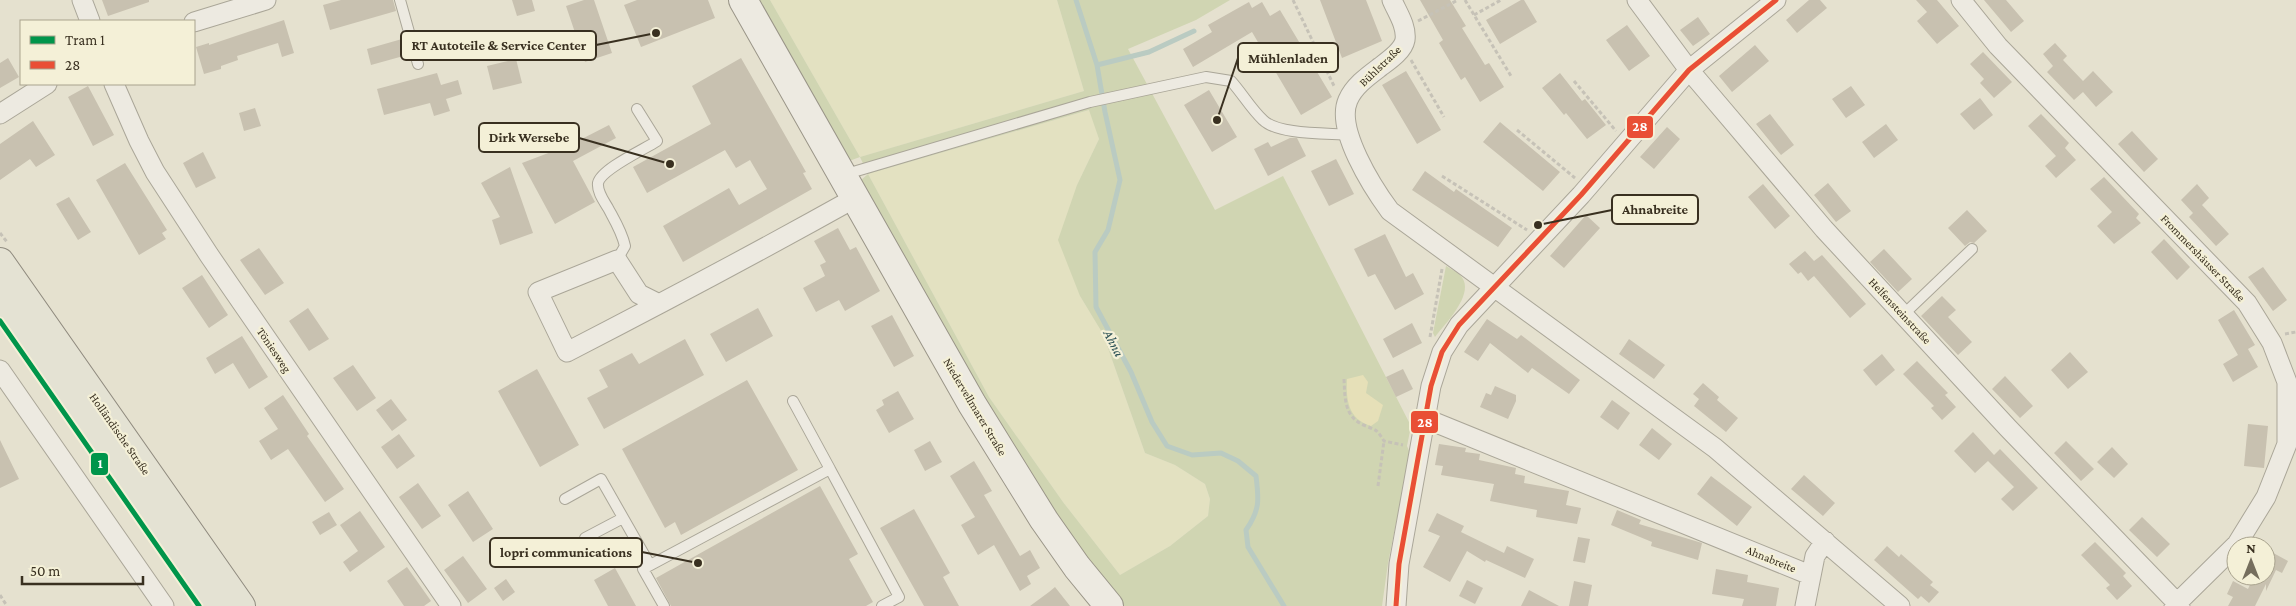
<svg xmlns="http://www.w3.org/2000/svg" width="2296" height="606" font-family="'Crimson Pro',serif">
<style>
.farmland{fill:#e3e1c1}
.green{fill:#d0d5b2;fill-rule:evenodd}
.sand{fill:#e6e0b8}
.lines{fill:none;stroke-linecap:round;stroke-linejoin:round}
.stream{stroke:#bacbc2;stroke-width:5}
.building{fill:#c8c1b0}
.lane-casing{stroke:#aaa698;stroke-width:12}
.street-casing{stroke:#aaa698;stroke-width:21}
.secondary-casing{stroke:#9a9588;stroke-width:30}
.primary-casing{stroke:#908b7f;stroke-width:30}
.path{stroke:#c6c2b7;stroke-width:3;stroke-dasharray:4 2.5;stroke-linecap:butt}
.lane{stroke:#edeae1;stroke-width:10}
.street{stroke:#edeae1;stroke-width:19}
.secondary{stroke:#edeae1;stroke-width:28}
.primary{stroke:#e4e2d3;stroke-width:28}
.bus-1-casing{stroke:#f4f0d7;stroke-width:9}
.bus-1{stroke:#e94f35;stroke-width:5}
.tram-1-casing{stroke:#f4f0d7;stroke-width:9}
.tram-1{stroke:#00954b;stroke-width:5}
.labels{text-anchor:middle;stroke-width:4.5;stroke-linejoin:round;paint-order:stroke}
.street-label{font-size:12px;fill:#393020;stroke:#f4f0d7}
.water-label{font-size:14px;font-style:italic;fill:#305458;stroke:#f4f0d7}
.leader{fill:none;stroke:#393020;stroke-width:2}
.callout-dot{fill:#393020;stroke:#f4f0d7;stroke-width:2}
.callout{fill:#f4f0d7;stroke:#393020;stroke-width:2}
.callout-label{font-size:14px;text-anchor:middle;font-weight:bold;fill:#393020}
.line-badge{stroke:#f4f0d7;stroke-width:2}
.badge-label{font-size:14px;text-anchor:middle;font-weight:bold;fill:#fff}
</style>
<rect width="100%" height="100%" fill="#e5e1cf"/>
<path class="farmland" d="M770 0H1057L1084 91 860 157Z
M1090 110 1099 139 1077 185 1080 296 1103 334 1145 453 1175 465 1205 484 1210 499 1208 516 1170 546 1120 575 1063 502 989 397 868 174Z"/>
<path class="green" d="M757 0H770L860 157 1084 91 1057 0H1230L1196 20 1128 49 1215 210 1283 176 1411 426 1407 446 1410 453 1388 563 1382 606H1123C1020 475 942 326 860 181L868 174 860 157 849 161ZM1089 110 1099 139 1077 185 1058 240 1080 296 1103 334 1145 453 1175 465 1205 484 1210 499 1208 516 1170 546 1120 575 1063 502 989 397 868 174Z
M1446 266C1450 269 1456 271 1460 275 1477 292 1446 323 1435 337L1433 333Z"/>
<path class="sand" d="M1363 375 1368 382 1366 393 1383 405 1378 421 1371 426C1348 419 1346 400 1347 379Z"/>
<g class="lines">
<path class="stream" d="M1076 0 1097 65 1105 112 1120 180 1108 230 1095 252 1096 307 1131 372 1152 422 1167 446 1192 455 1221 453 1238 461 1256 476C1259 500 1260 510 1246 530L1248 547 1284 606
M1097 65 1149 52 1194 31"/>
</g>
<path class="building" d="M102 0H149V2L108 16Z
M341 0H393L396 11 330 30 323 5Z
M512 0H532L535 11 517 16Z
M584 0H594L612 53 585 62 566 6Z
M637 0H708L715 18 641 47 624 5Z
M1320 0H1366L1382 41 1342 58Z
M1420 0H1450L1466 26 1462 28 1485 65 1489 63 1504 87 1480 102 1465 77 1461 80 1439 43 1443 40Z
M1521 0H1524L1537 22 1500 44 1486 20Z
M1809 0H1820L1827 8 1797 33 1786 20Z
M1916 0H1937L1959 26 1937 44 1917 21 1927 12Z
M1984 0H2006L2024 21 2011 32Z
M1249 2 1252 8 1262 2 1270 16 1280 10 1332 97 1301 115 1252 32 1193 67 1183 49 1212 32 1208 25Z
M1698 17 1710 34 1693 46 1680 30Z
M284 20 294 53 282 57 278 43 237 56 238 60 221 66V69L204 74 196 47 209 43V45Z
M1627 25 1650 56 1629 71 1606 40Z
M402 39 407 55 371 65 367 49Z
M2055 43 2067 56 2063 60 2083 81 2093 71 2113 92 2096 107 2083 92 2074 100 2047 72 2053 66 2043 54Z
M1755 45 1769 61 1732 92 1719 76Z
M1983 52 2012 82 1994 98 1980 83 1984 79 1970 64Z
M8 58 19 77 0 88V63Z
M741 58 806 172 803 173 812 189 683 262 663 226 729 188 739 205 767 189 750 160 736 168 725 150 647 193 633 167 711 124 692 86Z
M516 59 522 83 493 90 487 66Z
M1406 71 1441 130 1417 144 1382 85Z
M437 73 441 85 458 80 462 94 446 99 450 111 434 116 430 103 384 115 377 89Z
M1560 73 1582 101 1585 99 1606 125 1587 139 1566 113 1564 115 1542 88Z
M88 86 114 135 93 146 68 97Z
M1851 86 1865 105 1846 118 1832 99Z
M1209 90 1237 137 1212 152 1184 105Z
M1980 98 1993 115 1974 130 1960 114Z
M255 108 261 126 244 131 239 113Z
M1770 114 1794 145 1781 155 1756 124Z
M2041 114 2069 143 2065 148 2076 160 2056 178 2045 166 2056 156 2028 126Z
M33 121 55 155 36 167 30 159 0 180V144Z
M1500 122 1560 172 1543 191 1483 142Z
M1886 124 1898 140 1874 158 1862 142Z
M609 125 616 138 573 161 595 202 555 224 522 163 572 144Z
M1667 127 1680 139 1654 169 1640 157Z
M2132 131 2158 159 2144 172 2118 144Z
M1290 138H1297L1306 156 1268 176 1254 149 1268 142 1271 147Z
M203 152 216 178 196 188 183 163Z
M1336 159 1354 194 1329 206 1311 171Z
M125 163 167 230 162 233 166 239 139 255 96 180Z
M510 167 533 233 500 245 492 220 500 217 481 183Z
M1425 171 1454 192 1456 189 1512 228 1498 247 1412 190Z
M2104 177 2139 214 2136 218 2141 223 2114 244 2097 226 2112 212 2090 189Z
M1828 183 1851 211 1836 222 1814 195Z
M1763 184 1790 216 1775 229 1748 197Z
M2197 184 2209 198 2195 212 2202 205 2229 234 2216 246 2189 217 2193 213 2181 200Z
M69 197 91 232 78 240 56 204Z
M1967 210 1987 231 1974 243 1970 242 1965 246 1948 228Z
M1586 215 1600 228 1564 268 1550 256Z
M838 228 850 250 856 247 880 291 845 311 839 300 816 312 803 288 825 276 820 265 826 262 814 241Z
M1385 234 1406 277 1413 273 1424 294 1395 310 1375 274 1368 277 1354 249Z
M2164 239 2190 267 2177 280 2151 252Z
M259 248 284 283 265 295 240 260Z
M1884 249 1912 279 1898 292 1870 262Z
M1805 251 1814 261 1822 255 1866 304 1850 318 1814 276 1808 281 1801 272 1798 274 1789 264Z
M2263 267 2287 300 2273 311 2248 277Z
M202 275 228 315 209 328 182 288Z
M1942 296 1956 310 1948 317 1972 342 1958 355 1921 316Z
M308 308 329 339 309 351 289 321Z
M758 308 773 336 726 362 710 334Z
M2234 310 2255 345 2248 349 2258 367 2233 382 2223 364 2238 355 2218 320Z
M892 315 914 356 894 367 871 326Z
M1487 319 1517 339 1521 335 1580 380 1569 394 1532 368 1528 373 1490 343 1478 361 1464 352Z
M1412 323 1422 343 1393 358 1383 339Z
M242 336 268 377 249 389 233 363 215 374 206 358Z
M685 339 704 375 604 429 587 398 608 387 599 370 632 353 639 364Z
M1629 339 1665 365 1654 379 1619 354Z
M2070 352 2088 372 2068 389 2051 370Z
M1882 354 1895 370 1876 386 1863 370Z
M1917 361 1948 393 1945 395 1956 407 1942 420 1931 408 1934 406 1903 374Z
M353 365 376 398 357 411 333 378Z
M537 369 579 445 540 467 498 391Z
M1403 369 1413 389 1396 397 1386 377Z
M2005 376 2033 406 2020 418 1992 389Z
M747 380 798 470 681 535 675 522 665 528 622 449Z
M1703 383 1719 397 1717 400 1738 418 1726 432 1694 406 1699 399 1693 394Z
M1495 386 1516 395V401L1508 419 1480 407 1486 393 1491 395Z
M898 391 914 419 889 433 876 410 884 405 882 400Z
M283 395 309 434 307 436 344 489 325 502 288 449 271 460 259 441 278 429 264 408Z
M391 399 407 420 392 431 376 410Z
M1612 400 1630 413 1618 430 1600 417Z
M2248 424 2268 426 2264 468 2244 466Z
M1652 428 1672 444 1659 460 1639 445Z
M1973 432 1994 455 2000 449 2038 488 2013 511 2001 499 2014 487 1988 461 1975 473 1954 451Z
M399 434 415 456 397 469 381 447Z
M0 440 19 479 0 488Z
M930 441 942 462 925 471 914 450Z
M2066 441 2094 469 2081 481 2054 453Z
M1439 444 1466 448 1465 452 1480 454 1479 460 1516 468 1515 474 1525 476 1524 483 1569 491 1566 505 1581 508 1577 524 1536 517 1537 510 1490 501 1494 484 1441 475 1443 466 1435 465Z
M2112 447 2128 464 2114 478 2097 462Z
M974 461 992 491 984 495 1020 556 1030 550 1040 568 1027 576 1031 584 1020 591 994 545 978 555 961 525 975 517 950 476Z
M1804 475 1835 503 1823 516 1791 489Z
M1711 476 1752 507 1737 526 1697 494Z
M418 483 441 516 422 529 399 497Z
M820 486 858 554 849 559 873 602 866 606H671L656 578Z
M468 491 493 529 473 542 448 505Z
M914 509 950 573 943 577 959 606H924L880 528Z
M1617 510 1641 520 1639 524 1702 543 1698 560 1651 546 1652 542 1611 525Z
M360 511 385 547 350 572 343 562 358 551 340 525Z
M329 512 337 525 320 535 312 522Z
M1437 513 1464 526 1461 532 1504 553 1507 546 1534 559 1525 578 1486 560 1485 562 1467 551 1450 582 1423 567 1440 536 1428 531Z
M2142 517 2170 544 2157 557 2129 530Z
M1578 537 1590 539 1585 563 1573 561Z
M2095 542 2126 573 2123 576 2132 586 2117 600 2106 588 2110 585 2081 555Z
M1887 546 1899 557 1901 554 1933 582 1930 585 1939 592 1929 603 1921 596 1918 599 1874 560Z
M2266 549 2288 561 2282 573 2276 570 2266 591V584L2255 606H2228L2233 597 2227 594 2233 581 2248 589 2254 576H2266Z
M463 556 487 589 468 603 444 570Z
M407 567 431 601 424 606H404L387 581Z
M615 568 636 606H608L594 580Z
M1716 569 1748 575 1747 582 1779 588 1776 606H1742L1744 599 1712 594Z
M506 579 515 592 503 601 494 588Z
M1467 580 1483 588 1475 604 1459 596Z
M1574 581 1592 585 1588 606H1569Z
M1055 587 1070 606H1030L1049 592Z
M1529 590 1559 606H1521Z"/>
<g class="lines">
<g class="lane-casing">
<path id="lane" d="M400 0 418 64
M843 175 1090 102 1206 77 1231 81C1242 93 1251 109 1263 120 1278 135 1328 133 1350 135
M617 260 625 246C622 232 615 221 608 208 604 201 597 192 598 183 601 169 645 149 657 141L637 109
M1903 315 1972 249
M793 401 830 469
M565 499 601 479 650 565
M585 538 623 518
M664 606 643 569 830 469 899 597 882 606"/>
</g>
<g class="street-casing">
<path id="street" d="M82 0 90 21
M1392 0C1397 12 1407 26 1405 40 1403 51 1388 61 1380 67 1368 76 1354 86 1348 100 1335 129 1373 188 1390 211L1715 448 1900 606
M1637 0 1689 70 1824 229 2008 428 2180 606
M1961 0 1998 46 2247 303 2272 343 2287 382V444L2266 497 2237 544 2174 606
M194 22 266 0
M114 84 139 141 155 172 209 255 451 606
M0 114 47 84
M659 304 639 294 617 260 538 292 567 352C664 302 760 251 855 198
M0 370 164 606
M1425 420 1434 422 1810 575
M1396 606 1399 564 1431 386 1442 352 1459 325 1581 195 1689 70 1776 0
M1805 606 1815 556 1825 541"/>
</g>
<g class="secondary-casing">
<path id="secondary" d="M743 0 972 404 1044 520 1077 567 1109 606"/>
</g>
<g class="primary-casing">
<path id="primary" d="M0 262 241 606
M0 300 213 606"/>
</g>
<path class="path" d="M1293 0 1335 88
M1465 0 1511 76
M1474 15 1501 0
M1418 21 1458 0
M1411 60 1444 117
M1574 81 1616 131
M1517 130 1575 178
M1442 176 1527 230
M0 233 7 242
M2285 334 2296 332
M1430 337 1442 269
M1344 379C1345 399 1344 418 1366 426 1378 431 1377 430 1384 441L1403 445
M1378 486 1384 441
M0 595 7 606"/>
<use href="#lane" class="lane"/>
<use href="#street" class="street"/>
<use href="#secondary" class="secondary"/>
<use href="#primary" class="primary"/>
<g class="bus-1-casing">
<path id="bus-1" d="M1396 606 1399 564 1431 386 1442 352 1459 325 1581 195 1689 70 1776 0"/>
</g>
<use href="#bus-1" class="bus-1"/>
<g class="tram-1-casing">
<path id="tram-1" d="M0 321 199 606"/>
</g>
<use href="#tram-1" class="tram-1"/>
</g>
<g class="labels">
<g class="street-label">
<text transform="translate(1380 66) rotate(-44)" y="4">Bühlstraße</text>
<text transform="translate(2203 258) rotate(46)" y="4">Frommershäuser Straße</text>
<text transform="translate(1900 311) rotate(47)" y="4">Helfensteinstraße</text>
<text transform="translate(274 350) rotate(56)" y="4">Töniesweg</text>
<text transform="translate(975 407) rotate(59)" y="4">Niedervellmarer Straße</text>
<text transform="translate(120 434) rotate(55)" y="4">Holländische Straße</text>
<text transform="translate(1771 559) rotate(22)" y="4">Ahnabreite</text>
</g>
<g class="water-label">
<text transform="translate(1114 343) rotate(63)" y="5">Ahna</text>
</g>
</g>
<path class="leader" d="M656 33L596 45M1217 120L1238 58M670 164L579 138M1538 225L1612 210M698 563L642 552"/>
<g class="callout-dot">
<circle cx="656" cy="33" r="5"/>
<circle cx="1217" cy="120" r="5"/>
<circle cx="670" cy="164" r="5"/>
<circle cx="1538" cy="225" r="5"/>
<circle cx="698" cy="563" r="5"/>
</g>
<g class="callout">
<rect x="401" y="31" width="195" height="29" rx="5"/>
<rect x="1238" y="43" width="100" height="29" rx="5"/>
<rect x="479" y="123" width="100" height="29" rx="5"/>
<rect x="1612" y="195" width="86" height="29" rx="5"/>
<rect x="490" y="538" width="152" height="29" rx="5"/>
</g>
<g class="callout-label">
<text x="499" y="50">RT Autoteile &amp; Service Center</text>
<text x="1288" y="63">Mühlenladen</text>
<text x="529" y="142">Dirk Wersebe</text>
<text x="1655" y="214">Ahnabreite</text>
<text x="566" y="557">lopri communications</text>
</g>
<g class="line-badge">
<rect x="1626" y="115" width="28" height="24" rx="5" fill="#e94f35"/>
<rect x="1410" y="410" width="29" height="24" rx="5" fill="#e94f35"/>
<rect x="90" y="452" width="19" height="24" rx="5" fill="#00954b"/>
</g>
<g class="badge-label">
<text x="1640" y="131">28</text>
<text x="1425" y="427">28</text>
<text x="100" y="468">1</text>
</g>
<rect x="20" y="20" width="175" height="65" fill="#f4f0d7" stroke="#a9a38e"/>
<rect x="30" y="36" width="25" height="8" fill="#00954b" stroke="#a9a38e"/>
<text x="65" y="45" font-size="15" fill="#393020">Tram 1</text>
<rect x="30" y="61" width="25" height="8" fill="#e94f35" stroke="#a9a38e"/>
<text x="65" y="70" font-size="15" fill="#393020">28</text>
<g transform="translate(2251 561)"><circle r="24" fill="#f4f0d7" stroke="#a9a38e"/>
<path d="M0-4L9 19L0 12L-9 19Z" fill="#756e5d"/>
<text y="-8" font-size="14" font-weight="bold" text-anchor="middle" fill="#393020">N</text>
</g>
<path d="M22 576v8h121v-8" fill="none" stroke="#393020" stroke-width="2.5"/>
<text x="30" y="576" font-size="15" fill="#393020" stroke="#f4f0d7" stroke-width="4" paint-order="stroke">50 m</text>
</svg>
